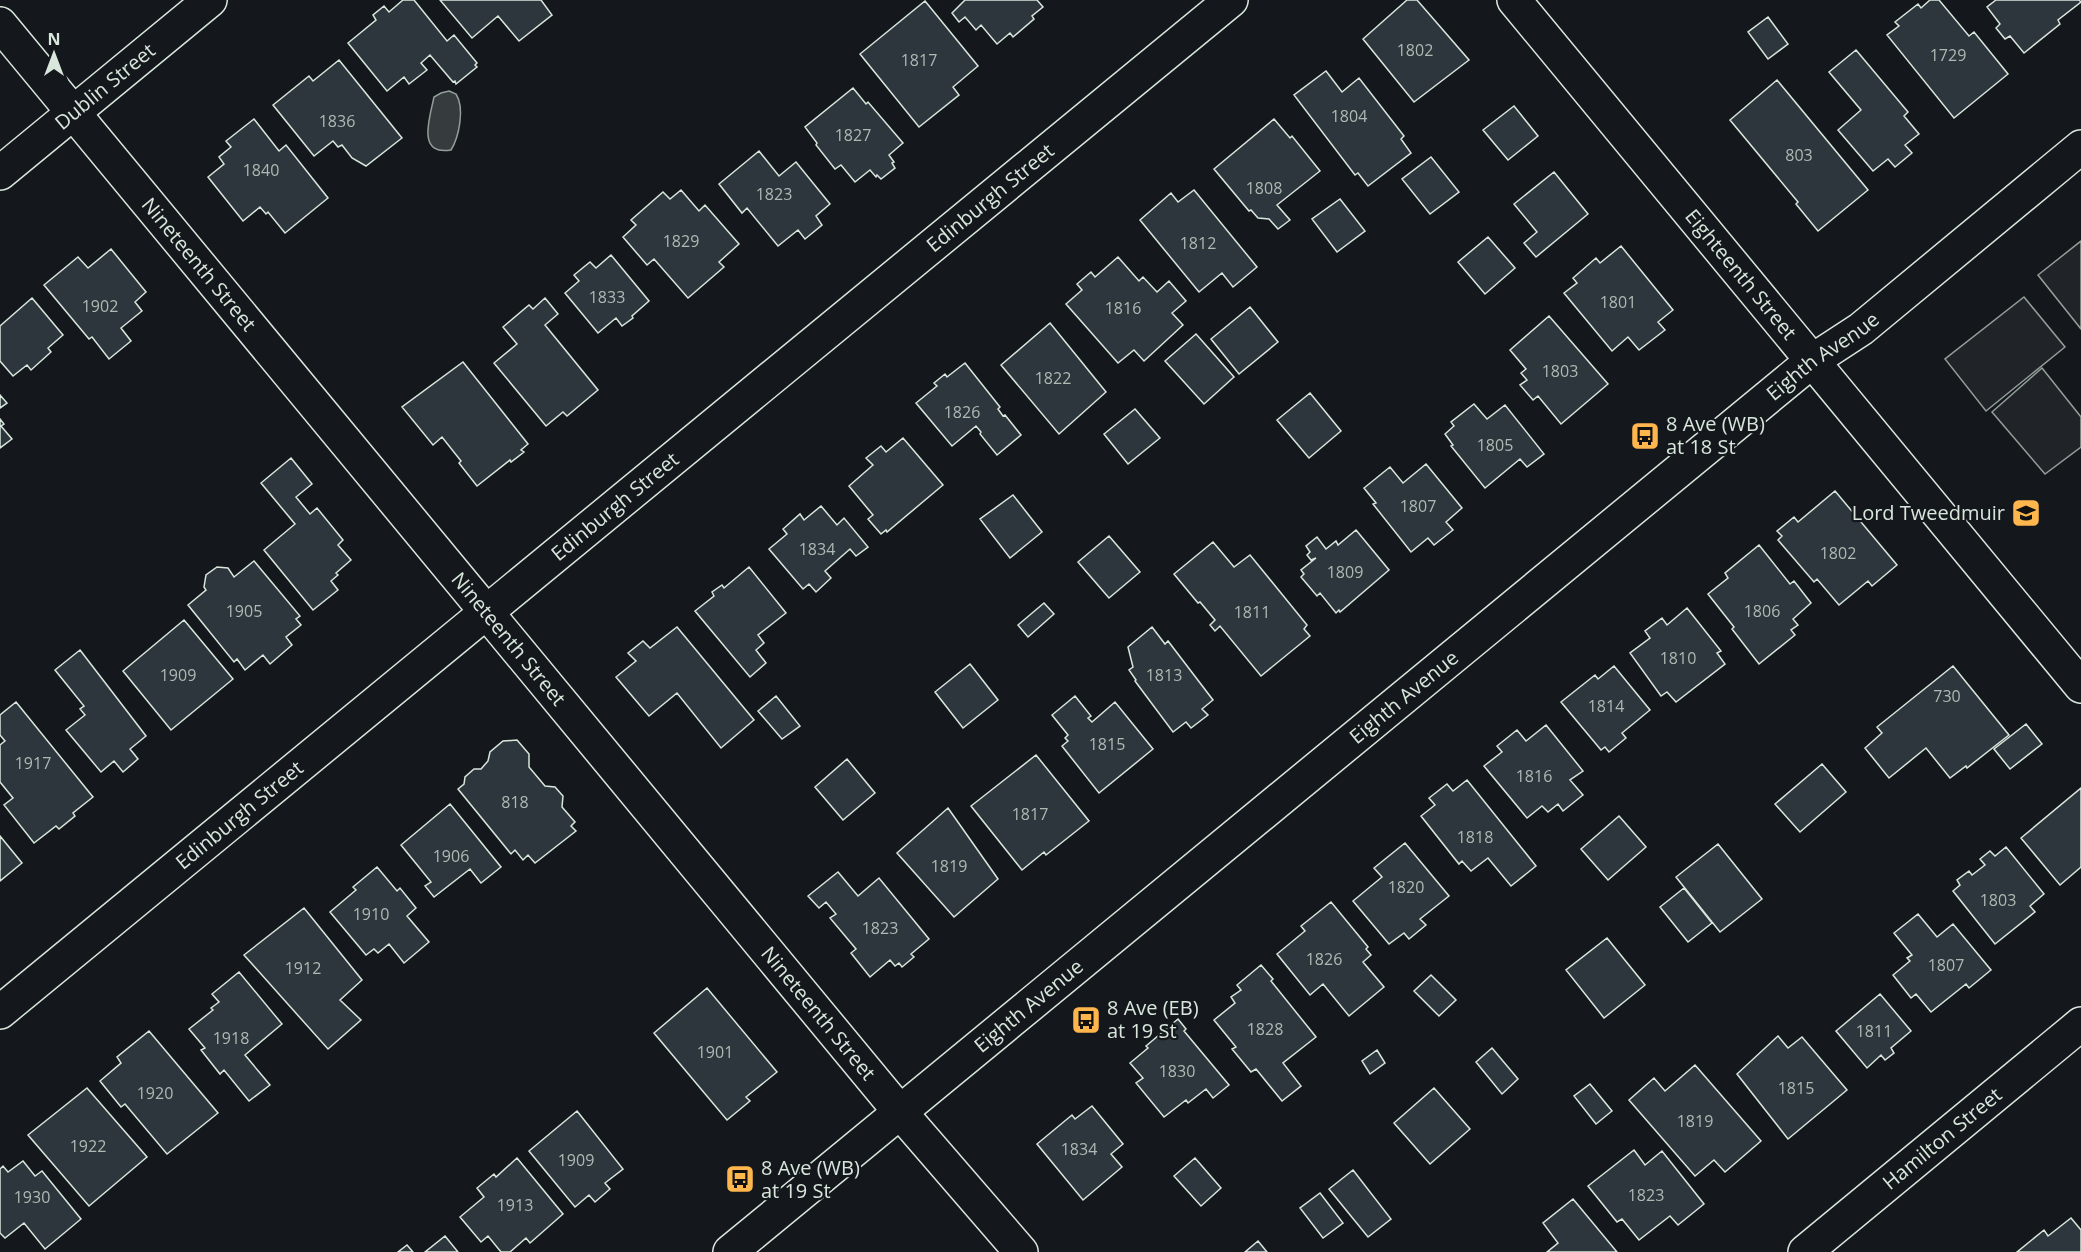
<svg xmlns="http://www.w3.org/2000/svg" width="2081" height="1252" font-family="'Open Sans',sans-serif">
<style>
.green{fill:#202428;stroke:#939e99;stroke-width:1.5}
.water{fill:#363b3e;stroke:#939e99;stroke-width:1.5}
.building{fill:#2c363c;stroke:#d8e6dc;stroke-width:1.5}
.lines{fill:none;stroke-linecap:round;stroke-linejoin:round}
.minor-casing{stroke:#d8e6dc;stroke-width:36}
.minor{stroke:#14181c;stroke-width:33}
.labels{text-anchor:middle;stroke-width:4.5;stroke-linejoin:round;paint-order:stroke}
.number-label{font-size:16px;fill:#adbab4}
.street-label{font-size:20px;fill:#d8e6dc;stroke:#14181c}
.poi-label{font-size:20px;fill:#d8e6dc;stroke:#14181c;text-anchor:start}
</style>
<rect width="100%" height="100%" fill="#14181c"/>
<path class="green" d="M2081 241V329L2038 275Z
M2024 297 2065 347 1986 411 1945 359Z
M2042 368 2081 417V447L2045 474 1992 412Z"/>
<path class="water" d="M449 91 456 94C465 108 459 137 451 150 416 156 430 117 434 97L441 93Z"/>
<path class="building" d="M403 0H414L447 41 454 35 477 63 475 65 477 67 456 84 455 81 453 82 430 55 421 63 427 70 409 84 404 77 387 91 348 43 376 20 373 15 384 6 389 12Z
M440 0H541L552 15 519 41 498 16 472 38Z
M965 0H1037L1043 7 1032 16 1034 19 1013 37 1010 33 997 44 981 25 976 30 965 17 959 22 952 13Z
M1407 0H1417L1469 60 1414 102 1363 39Z
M1930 0H1939L1969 36 1974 32 2008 74 1954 118 1887 35 1899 26 1895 22 1918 4 1921 8Z
M1996 0H2079L2081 2 2058 20 2060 24 2024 53 2010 36 2005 39 1996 28 2000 24 1987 7Z
M925 1 978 66 953 87 959 95 919 127 860 54Z
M1768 17 1788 44 1768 59 1748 32Z
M1856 50 1908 112 1904 116 1919 134 1905 145 1912 153 1895 167 1888 159 1873 171 1838 130 1861 110 1829 72Z
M339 60 402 138 366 166 352 158 342 145 338 147 333 141 314 156 273 105 309 76 313 81Z
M1326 71 1342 92 1359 78 1404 136 1401 139 1411 153 1368 186 1358 173 1355 175 1294 95Z
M1777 80 1868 190 1818 231 1796 204 1798 202 1730 120Z
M853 88 866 104 868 102 903 143 889 155 894 162 892 163 895 168 881 179 877 175 876 177 870 170 855 182 841 165 835 169 816 145 817 143 805 127Z
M1514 106 1538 136 1508 160 1483 130Z
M254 119 279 151 286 145 328 198 285 233 268 212 266 214 260 207 243 221 208 177 224 164 219 157 231 147 226 141Z
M1274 119 1290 138 1292 136 1320 171 1277 205 1290 220 1278 229 1269 219 1258 218 1251 210 1249 211 1214 169Z
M759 151 779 176 796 162 830 204 816 216 822 225 805 239 798 230 778 246 747 208 742 213 719 184Z
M1431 157 1459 192 1430 214 1402 179Z
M1554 172 1588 214 1536 257 1524 243 1537 232 1514 204Z
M681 190 699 211 705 205 739 244 719 262 724 267 688 298 654 259 647 265 623 237 636 225 631 220 663 192 670 199Z
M1194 190 1257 267 1233 287 1222 273 1199 292 1140 220 1171 193 1178 202Z
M1340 199 1365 231 1337 252 1312 219Z
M1488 237 1515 268 1485 294 1458 262Z
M1621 246 1673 310 1658 322 1665 330 1639 350 1628 337 1612 351 1564 293 1577 283 1573 278 1596 258 1600 263Z
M111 249 146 292 135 302 142 311 121 328 131 341 109 359 92 337 89 339 44 285 78 257 88 268Z
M611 255 649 301 632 316 633 318 622 326 616 318 598 333 565 293 579 281 574 275 590 262 596 268Z
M1118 257 1139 281 1143 277 1157 292 1169 281 1186 301 1172 313 1183 325 1144 361 1134 350 1118 363 1066 304 1082 290 1077 284 1091 272 1095 277Z
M32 298 63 335 48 348 51 352 31 370 27 365 13 376 0 361V326Z
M545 298 558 314 545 325 598 390 567 416 563 412 546 426 494 363 517 344 503 327 529 305 533 309Z
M1250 307 1278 342 1239 374 1211 339Z
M1549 316 1608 384 1561 424 1538 396 1533 400 1520 385 1527 380 1521 373 1526 369 1510 350Z
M1050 323 1106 392 1059 434 1001 365Z
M1196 334 1234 377 1204 404 1165 361Z
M463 362 528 444 521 450 524 452 511 462 510 460 477 486 459 463 461 461 442 437 433 445 402 407Z
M965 363 1000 407 998 409 1003 416 1005 415 1021 435 997 455 980 434 981 432 976 426 952 446 916 403 937 386 934 383 945 374 947 377Z
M1310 393 1341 431 1309 458 1277 420Z
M0 395 7 403 0 408Z
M1474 404 1487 419 1505 405 1544 454 1527 467 1520 459 1485 488 1451 446 1453 445 1445 434 1454 426 1451 422Z
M1135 409 1160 438 1128 464 1104 434Z
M0 419 4 424 1 426 12 439 0 448Z
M903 438 943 485 887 532 886 530 881 534 868 519 873 515 849 486 873 465 866 458 881 446 886 452Z
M291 458 312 484 296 497 310 514 317 508 343 540 338 545 351 560 336 573 338 575 331 581 338 590 313 610 264 550 295 524 261 483Z
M1426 464 1462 508 1446 522 1453 530 1434 545 1428 538 1411 552 1373 504 1376 503 1364 488 1390 467 1403 483Z
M1835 491 1897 565 1872 586 1868 581 1839 605 1817 579 1814 582 1778 540 1782 536 1777 531 1794 517 1798 522Z
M1013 495 1042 532 1010 558 980 519Z
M821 506 837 525 844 518 868 547 856 556 850 549 825 571 831 578 816 592 809 584 803 589 769 549 787 534 783 529 800 514 804 520Z
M1356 530 1389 570 1340 612 1339 610 1336 613 1320 593 1317 596 1301 577 1304 574 1301 570 1316 558 1311 560 1307 555 1310 552 1306 546 1317 537 1326 549 1336 541 1338 545Z
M1109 536 1140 572 1109 598 1078 562Z
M1213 542 1234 567 1250 555 1307 625 1304 629 1310 636 1261 676 1220 626 1215 631 1210 625 1215 620 1200 602 1198 603 1174 574Z
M1759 545 1790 584 1794 581 1811 603 1793 619 1798 625 1791 630 1795 635 1759 664 1732 629 1734 627 1708 594 1728 578 1725 573Z
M254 561 300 616 296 619 301 625 286 637 292 645 270 664 263 655 245 670 237 659 234 662 188 605 206 590 204 587 206 575 217 567 228 568 234 577Z
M749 567 786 613 758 635 764 643 756 650 766 663 750 677 695 611 714 596 712 592 722 585 724 588Z
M1044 603 1054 614 1028 637 1018 625Z
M1687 608 1721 651 1717 653 1725 664 1676 702 1667 692 1661 696 1630 653 1650 638 1645 631 1662 618 1667 625Z
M184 620 233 679 171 730 123 671Z
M677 627 754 720 721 748 677 693 649 716 616 677 636 661 628 653 643 641 650 648Z
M1152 627 1165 644 1168 641 1213 700 1202 709 1208 715 1191 728 1186 722 1173 732 1135 681 1136 680 1129 670 1133 667 1128 647Z
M80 650 146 736 130 749 138 759 123 772 114 761 101 772 66 730 85 715 80 709 84 706 55 670Z
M970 664 998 700 963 728 935 692Z
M1614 666 1650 710 1622 733 1626 738 1609 752 1605 747 1601 750 1561 702 1595 675 1598 679Z
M1953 666 2009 735 1967 768 1966 766 1950 778 1926 748 1889 778 1865 748 1882 733 1877 727Z
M776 696 800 726 782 739 758 711Z
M1075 696 1091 716 1088 718 1092 722 1115 702 1153 749 1099 793 1062 746 1068 741 1065 738 1068 735 1052 715Z
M16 702 93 797 73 813 75 816 59 829 56 826 34 843 4 805 13 798 0 782V745L5 741 0 735V715Z
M2026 724 2042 744 2010 769 1994 749Z
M1546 725 1583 771 1570 780 1583 795 1563 811 1558 804 1548 812 1542 806 1527 818 1484 766 1502 752 1497 746 1517 730 1526 741Z
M517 740 529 754V767L545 786 555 787 563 796 562 807 575 822 571 826 576 831 535 863 528 855 523 860 515 850 511 854 458 789 464 784 465 777 474 769H481L488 761 490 752 503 741Z
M1036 755 1089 821 1046 855 1044 852 1022 870 971 806Z
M847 759 875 793 843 820 815 787Z
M1822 764 1846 792 1800 832 1775 804Z
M1467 780 1536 866 1511 886 1488 858 1471 871 1462 861 1459 864 1421 816 1435 805 1429 798 1447 784 1453 791Z
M2081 788V867L2060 885 2021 838Z
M450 804 501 867 481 883 470 869 434 897 425 886 431 882 401 845Z
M948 808 998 879 954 917 897 853Z
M1619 816 1646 847 1608 880 1581 849Z
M0 836 22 863 0 881Z
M1405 843 1449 896 1420 919 1426 925 1409 939 1404 933 1389 944 1353 901 1382 877 1374 868Z
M1718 844 1762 899 1720 932 1676 877Z
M2006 847 2044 894 2030 906 2035 912 1995 944 1953 891 1960 885 1957 880 1969 871 1972 875 1985 865 1980 859 1990 851 1995 856Z
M377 867 397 891 400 888 416 908 407 916 429 942 404 963 389 944 378 953 374 949 366 955 330 912 356 890 353 887Z
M838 872 858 896 879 878 929 939 911 954 914 957 902 967 899 963 895 966 890 960 870 977 851 953 856 949 830 918 836 914 826 902 819 908 808 896Z
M1684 888 1712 923 1688 942 1660 907Z
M1331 902 1368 947 1366 949 1371 955 1363 962 1384 987 1349 1016 1323 984 1310 995 1277 954 1305 931 1301 926Z
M304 908 362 980 340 1000 361 1020 328 1049 244 955Z
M1918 914 1937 937 1953 924 1991 970 1969 988 1966 984 1931 1012 1916 994 1911 998 1893 975 1910 961 1907 958 1912 955 1894 933Z
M1607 938 1645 985 1604 1018 1566 970Z
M1261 965 1273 979 1271 981 1316 1037 1283 1063 1301 1086 1282 1101 1256 1069 1251 1072 1232 1049 1236 1047 1214 1020 1235 1003 1231 997 1241 990 1237 985Z
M239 972 282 1024 245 1055 270 1085 249 1101 224 1070 220 1074 201 1050 205 1048 189 1029 213 1010 211 1008 219 1002 212 994Z
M1431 975 1456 1000 1439 1016 1414 991Z
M707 988 777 1072 746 1097 750 1101 727 1120 654 1033Z
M1880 994 1911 1031 1891 1048 1894 1053 1885 1060 1881 1055 1867 1068 1836 1031Z
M1178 1019 1186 1029 1184 1031 1229 1085 1213 1098 1206 1089 1188 1103 1186 1100 1164 1117 1136 1083 1143 1078 1130 1063 1148 1048 1146 1046Z
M149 1031 218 1113 167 1154 125 1104 121 1107 100 1081 121 1063 117 1057Z
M1778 1036 1788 1048 1802 1037 1847 1090 1788 1139 1737 1074Z
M1492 1048 1518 1079 1502 1094 1476 1062Z
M1377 1050 1385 1063 1370 1074 1362 1061Z
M1695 1065 1761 1141 1725 1172 1714 1160 1695 1176 1629 1100 1654 1078 1665 1091Z
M1590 1084 1612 1111 1596 1124 1574 1096Z
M87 1088 147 1157 89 1206 28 1135Z
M1434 1088 1470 1129 1430 1164 1394 1123Z
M1092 1106 1123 1144 1111 1154 1122 1167 1083 1200 1037 1144 1072 1115 1075 1119Z
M577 1111 623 1169 605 1183 610 1189 595 1202 589 1195 575 1207 529 1151Z
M1634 1150 1645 1165 1662 1151 1704 1204 1678 1225 1670 1216 1639 1240 1622 1219 1617 1222 1588 1186Z
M517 1158 563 1214 530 1243 526 1238 510 1252H501L488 1236 481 1242 460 1217 484 1197 477 1188 494 1174 496 1177Z
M1195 1158 1221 1188 1201 1206 1174 1176Z
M23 1161 35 1176 42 1171 81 1219 45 1249 24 1223 5 1238 0 1233V1169L3 1166 8 1172Z
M1353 1170 1391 1219 1368 1237 1329 1189Z
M1320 1193 1343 1223 1323 1238 1300 1208Z
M1573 1199 1617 1252H1547L1558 1243 1543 1223Z
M2071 1218 2081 1230V1252H2017L2044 1230 2048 1236Z
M445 1236 458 1252H425Z
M1258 1241 1267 1252H1245Z
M407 1245 413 1252H398Z"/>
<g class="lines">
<g class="minor-casing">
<g id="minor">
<path id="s1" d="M1514 0 2081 686"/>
<path id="s2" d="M0 24 900 1112 1021 1252"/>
<path id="s3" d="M0 173 210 0"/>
<path id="s4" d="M0 1012 1231 0"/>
<path id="s5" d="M730 1252 1812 361 1861 329 2081 147"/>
<path id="s6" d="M1805 1252 2081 1024"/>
</g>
</g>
<use href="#minor" class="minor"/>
</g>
<defs>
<g id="bus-square" transform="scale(1.5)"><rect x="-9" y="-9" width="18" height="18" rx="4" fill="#ffb74d" stroke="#14181c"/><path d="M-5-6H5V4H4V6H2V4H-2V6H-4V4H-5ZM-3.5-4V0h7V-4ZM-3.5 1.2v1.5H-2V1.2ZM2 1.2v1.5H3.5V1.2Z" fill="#111"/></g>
<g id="school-square" transform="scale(1.5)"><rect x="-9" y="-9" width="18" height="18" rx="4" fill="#ffb74d" stroke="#14181c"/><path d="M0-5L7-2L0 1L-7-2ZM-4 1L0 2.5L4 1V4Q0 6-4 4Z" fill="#111"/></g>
</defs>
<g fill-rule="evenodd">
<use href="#bus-square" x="1645" y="436"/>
<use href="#school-square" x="2026" y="513"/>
<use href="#bus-square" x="1086" y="1020"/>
<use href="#bus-square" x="740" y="1179"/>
</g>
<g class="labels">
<g class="number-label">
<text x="1415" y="56">1802</text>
<text x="1948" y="61">1729</text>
<text x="919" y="66">1817</text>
<text x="1349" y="122">1804</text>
<text x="337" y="127">1836</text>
<text x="853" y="141">1827</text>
<text x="1799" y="161">803</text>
<text x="261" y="176">1840</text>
<text x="1264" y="194">1808</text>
<text x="774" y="200">1823</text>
<text x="681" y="247">1829</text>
<text x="1198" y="249">1812</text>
<text x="607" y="303">1833</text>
<text x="1618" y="308">1801</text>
<text x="100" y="312">1902</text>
<text x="1123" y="314">1816</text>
<text x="1560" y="377">1803</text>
<text x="1053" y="384">1822</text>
<text x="962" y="418">1826</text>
<text x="1495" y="451">1805</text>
<text x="1418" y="512">1807</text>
<text x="817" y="555">1834</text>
<text x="1838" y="559">1802</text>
<text x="1345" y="578">1809</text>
<text x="244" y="617">1905</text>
<text x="1762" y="617">1806</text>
<text x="1252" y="618">1811</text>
<text x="1678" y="664">1810</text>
<text x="178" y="681">1909</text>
<text x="1164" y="681">1813</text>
<text x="1947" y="702">730</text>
<text x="1606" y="712">1814</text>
<text x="1107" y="750">1815</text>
<text x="33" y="769">1917</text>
<text x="1534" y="782">1816</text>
<text x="515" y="808">818</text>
<text x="1030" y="820">1817</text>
<text x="1475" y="843">1818</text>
<text x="451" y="862">1906</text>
<text x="949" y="872">1819</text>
<text x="1406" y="893">1820</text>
<text x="1998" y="906">1803</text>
<text x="371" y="920">1910</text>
<text x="880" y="934">1823</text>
<text x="1324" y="965">1826</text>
<text x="1946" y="971">1807</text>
<text x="303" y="974">1912</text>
<text x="1265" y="1035">1828</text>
<text x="1874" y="1037">1811</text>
<text x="231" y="1044">1918</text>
<text x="715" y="1058">1901</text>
<text x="1177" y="1077">1830</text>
<text x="1796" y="1094">1815</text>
<text x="155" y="1099">1920</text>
<text x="1695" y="1127">1819</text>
<text x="88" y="1152">1922</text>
<text x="1079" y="1155">1834</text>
<text x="576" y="1166">1909</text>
<text x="1646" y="1201">1823</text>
<text x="32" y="1203">1930</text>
<text x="515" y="1211">1913</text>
</g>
<g class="street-label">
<text dy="7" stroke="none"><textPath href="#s3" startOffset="136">Dublin Street</textPath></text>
<text dy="7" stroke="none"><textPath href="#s4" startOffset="1282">Edinburgh Street</textPath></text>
<text dy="7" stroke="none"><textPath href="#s2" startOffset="312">Nineteenth Street</textPath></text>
<text dy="7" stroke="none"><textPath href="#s1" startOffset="356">Eighteenth Street</textPath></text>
<text dy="7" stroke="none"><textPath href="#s5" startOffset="1413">Eighth Avenue</textPath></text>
<text dy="7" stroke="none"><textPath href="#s4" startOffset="796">Edinburgh Street</textPath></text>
<text dy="7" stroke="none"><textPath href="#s2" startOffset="798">Nineteenth Street</textPath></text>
<text dy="7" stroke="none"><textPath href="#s5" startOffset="873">Eighth Avenue</textPath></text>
<text dy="7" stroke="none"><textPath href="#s4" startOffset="310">Edinburgh Street</textPath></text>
<text dy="7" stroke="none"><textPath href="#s5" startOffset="387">Eighth Avenue</textPath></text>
<text dy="7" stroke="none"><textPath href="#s2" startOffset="1284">Nineteenth Street</textPath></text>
<text dy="7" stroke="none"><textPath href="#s6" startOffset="178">Hamilton Street</textPath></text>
</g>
<g class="poi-label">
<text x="1666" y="431">8 Ave (WB)<tspan x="1666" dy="23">at 18 St</tspan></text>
<text x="2005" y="520" text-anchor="end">Lord Tweedmuir</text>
<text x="1107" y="1015">8 Ave (EB)<tspan x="1107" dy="23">at 19 St</tspan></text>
<text x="761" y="1175">8 Ave (WB)<tspan x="761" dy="23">at 19 St</tspan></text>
</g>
</g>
<g transform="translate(54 54)" stroke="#14181c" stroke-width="4.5" paint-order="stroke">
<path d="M0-4.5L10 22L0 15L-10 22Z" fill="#d8e6dc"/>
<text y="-9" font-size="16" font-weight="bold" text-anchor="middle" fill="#d8e6dc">N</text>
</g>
</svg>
